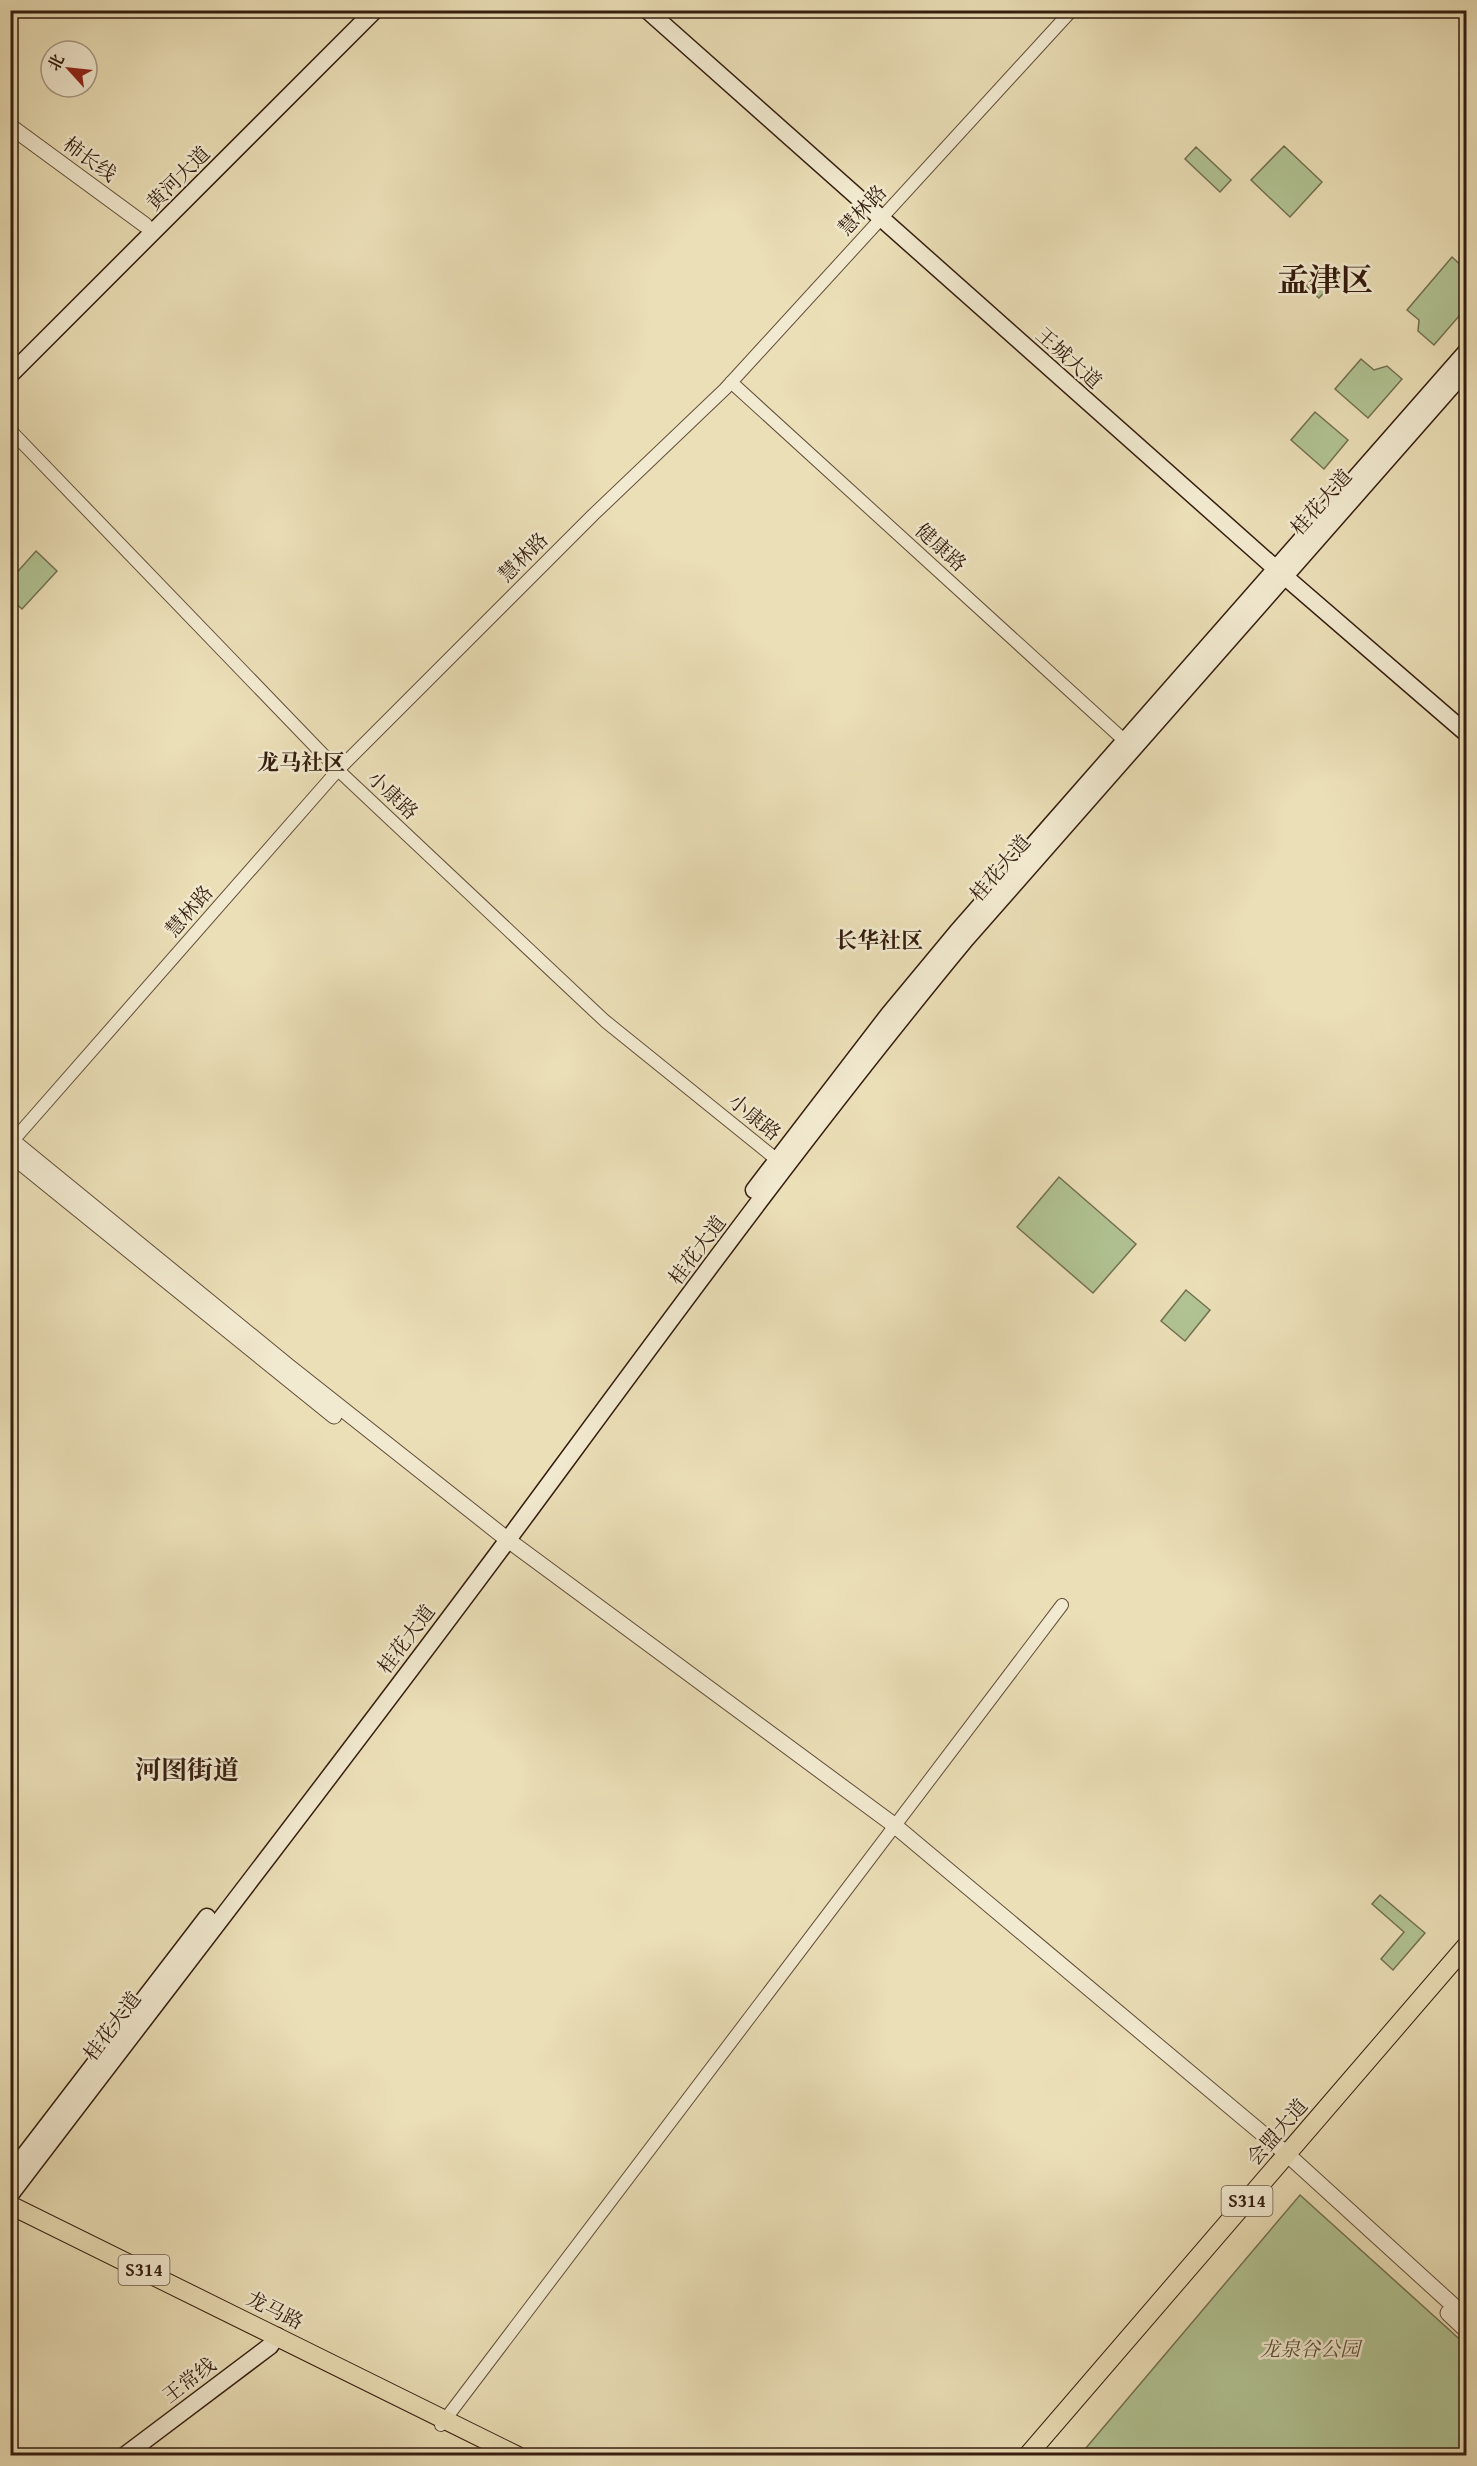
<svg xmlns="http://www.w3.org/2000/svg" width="1477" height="2466" font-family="'Gentium Book Plus','Noto Serif SC',serif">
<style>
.green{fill:#b1c393;stroke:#737051;stroke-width:1.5}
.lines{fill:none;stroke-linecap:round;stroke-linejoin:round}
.minor-casing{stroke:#624e39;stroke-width:14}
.tertiary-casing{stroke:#624e39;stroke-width:17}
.secondary-casing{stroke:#351d0f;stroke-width:19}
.primary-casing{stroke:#351d0f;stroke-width:20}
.minor{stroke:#f2ead0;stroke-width:12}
.tertiary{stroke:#f2ead0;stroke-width:15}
.secondary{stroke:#f2ead0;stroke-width:16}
.primary{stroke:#ebdfb7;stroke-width:18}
.labels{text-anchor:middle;stroke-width:5;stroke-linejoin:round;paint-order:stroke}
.shield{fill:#f2ead0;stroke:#6e5a49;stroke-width:1.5}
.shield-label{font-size:18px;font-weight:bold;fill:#351d0f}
.street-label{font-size:20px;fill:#351d0f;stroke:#f2ead0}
.park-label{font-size:20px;font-style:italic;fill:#5a4f37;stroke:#f2ead0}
.quarter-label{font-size:22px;font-weight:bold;fill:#351d0f;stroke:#f2ead0}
.district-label{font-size:26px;font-weight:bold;fill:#351d0f;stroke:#f2ead0}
.town-label{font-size:32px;font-weight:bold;fill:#351d0f;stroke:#f2ead0}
</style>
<rect width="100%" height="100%" fill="#ebdfb7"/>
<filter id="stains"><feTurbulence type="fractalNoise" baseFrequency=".00333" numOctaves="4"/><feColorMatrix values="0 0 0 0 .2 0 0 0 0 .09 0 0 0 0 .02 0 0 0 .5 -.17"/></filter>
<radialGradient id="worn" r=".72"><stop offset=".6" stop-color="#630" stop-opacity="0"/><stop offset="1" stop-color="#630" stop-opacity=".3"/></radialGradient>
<path class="green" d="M1284 146 1322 182 1290 217 1251 180Z
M1196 147 1231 180 1220 192 1185 159Z
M1452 257 1466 270V308L1434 345 1418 331 1419 320 1407 310Z
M1326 264 1340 276 1319 298 1306 286Z
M1361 359 1374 370 1387 366 1402 379 1368 418 1335 389Z
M1315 412 1348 440 1324 469 1291 440Z
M36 551 57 571 22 609 11 599V579Z
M1059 1177 1136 1244 1093 1293 1017 1227Z
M1186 1290 1210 1310 1185 1341 1161 1321Z
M1380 1895 1425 1933 1393 1970 1381 1959 1404 1932 1372 1904Z
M1300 2195 1466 2345V2455H1080Z"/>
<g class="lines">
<g class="minor-casing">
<path id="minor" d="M731 382 1125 741
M10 430 338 770 605 1021 776 1159
M10 1144 338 770 593 515 725 389 1072 10
M441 2425 1062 1605"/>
</g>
<g class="tertiary-casing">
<path id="tertiary" d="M10 126 145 225
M10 1139 288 1366 508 1540 894 1825 1288 2155 1466 2317
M10 1154 334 1416
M1448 2313 1466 2330"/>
</g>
<g class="secondary-casing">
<path id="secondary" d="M647 10 1275 568 1466 733
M10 375 375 10
M754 1190 889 1014 957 932 1466 352
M10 2174 207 1917
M10 2195C175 1978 342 1763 504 1545 655 1341 804 1135 966 939L1466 370
M124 2456 270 2346 277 2336"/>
</g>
<g class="primary-casing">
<path id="primary" d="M10 2205 518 2456
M1027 2456 1466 1946"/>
</g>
<use href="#minor" class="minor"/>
<use href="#tertiary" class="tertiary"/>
<use href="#secondary" class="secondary"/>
<use href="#primary" class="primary"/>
</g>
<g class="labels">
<g class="shield">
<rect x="1221.5" y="2186" width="51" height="30" rx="4.5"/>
<rect x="118.5" y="2255" width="51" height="30" rx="4.5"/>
</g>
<g class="shield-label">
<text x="1247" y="2207">S314</text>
<text x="144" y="2276">S314</text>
</g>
<g class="street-label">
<text transform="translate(90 159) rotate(36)" y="7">柿长线</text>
<text transform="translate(178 178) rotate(-45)" y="7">黄河大道</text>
<text transform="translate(862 210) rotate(-47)" y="7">慧林路</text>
<text transform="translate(1069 358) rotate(42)" y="7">王城大道</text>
<text transform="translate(1321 502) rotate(-48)" y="7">桂花大道</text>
<text transform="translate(941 547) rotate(42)" y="7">健康路</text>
<text transform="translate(523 557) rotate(-45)" y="7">慧林路</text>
<text transform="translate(393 795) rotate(43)" y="7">小康路</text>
<text transform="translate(1000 868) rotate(-49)" y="7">桂花大道</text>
<text transform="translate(189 911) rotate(-49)" y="7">慧林路</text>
<text transform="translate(755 1117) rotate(39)" y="7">小康路</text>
<text transform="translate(697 1250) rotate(-53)" y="7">桂花大道</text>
<text transform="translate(406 1639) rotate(-53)" y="7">桂花大道</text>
<text transform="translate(112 2026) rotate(-53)" y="7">桂花大道</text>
<text transform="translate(1277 2132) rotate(-49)" y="7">会盟大道</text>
<text transform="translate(275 2310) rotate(26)" y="7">龙马路</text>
<text transform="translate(189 2380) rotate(-37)" y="7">王常线</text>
</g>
<g class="park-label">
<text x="1310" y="2356">龙泉谷公园</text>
</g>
<g class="quarter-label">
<text x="301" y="770">龙马社区</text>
<text x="879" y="948">长华社区</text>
</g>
<g class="district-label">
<text x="187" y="1779">河图街道</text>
</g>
<g class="town-label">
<text x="1325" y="291">孟津区</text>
</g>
</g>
<rect width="1477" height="2466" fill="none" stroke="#ebdfb7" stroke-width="36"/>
<rect x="12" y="12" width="1453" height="2442" fill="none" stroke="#351d0f" stroke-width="3"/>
<rect x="18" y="18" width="1441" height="2430" fill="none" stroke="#351d0f" stroke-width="1.5"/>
<g transform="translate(69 69) rotate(297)"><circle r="28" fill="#f2ead0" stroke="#a69883" stroke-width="1.5"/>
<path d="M0-4.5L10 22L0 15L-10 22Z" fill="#8f2418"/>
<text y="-9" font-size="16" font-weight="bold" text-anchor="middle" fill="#351d0f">北</text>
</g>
<rect width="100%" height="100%" filter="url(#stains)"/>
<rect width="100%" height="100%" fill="url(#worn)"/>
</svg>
